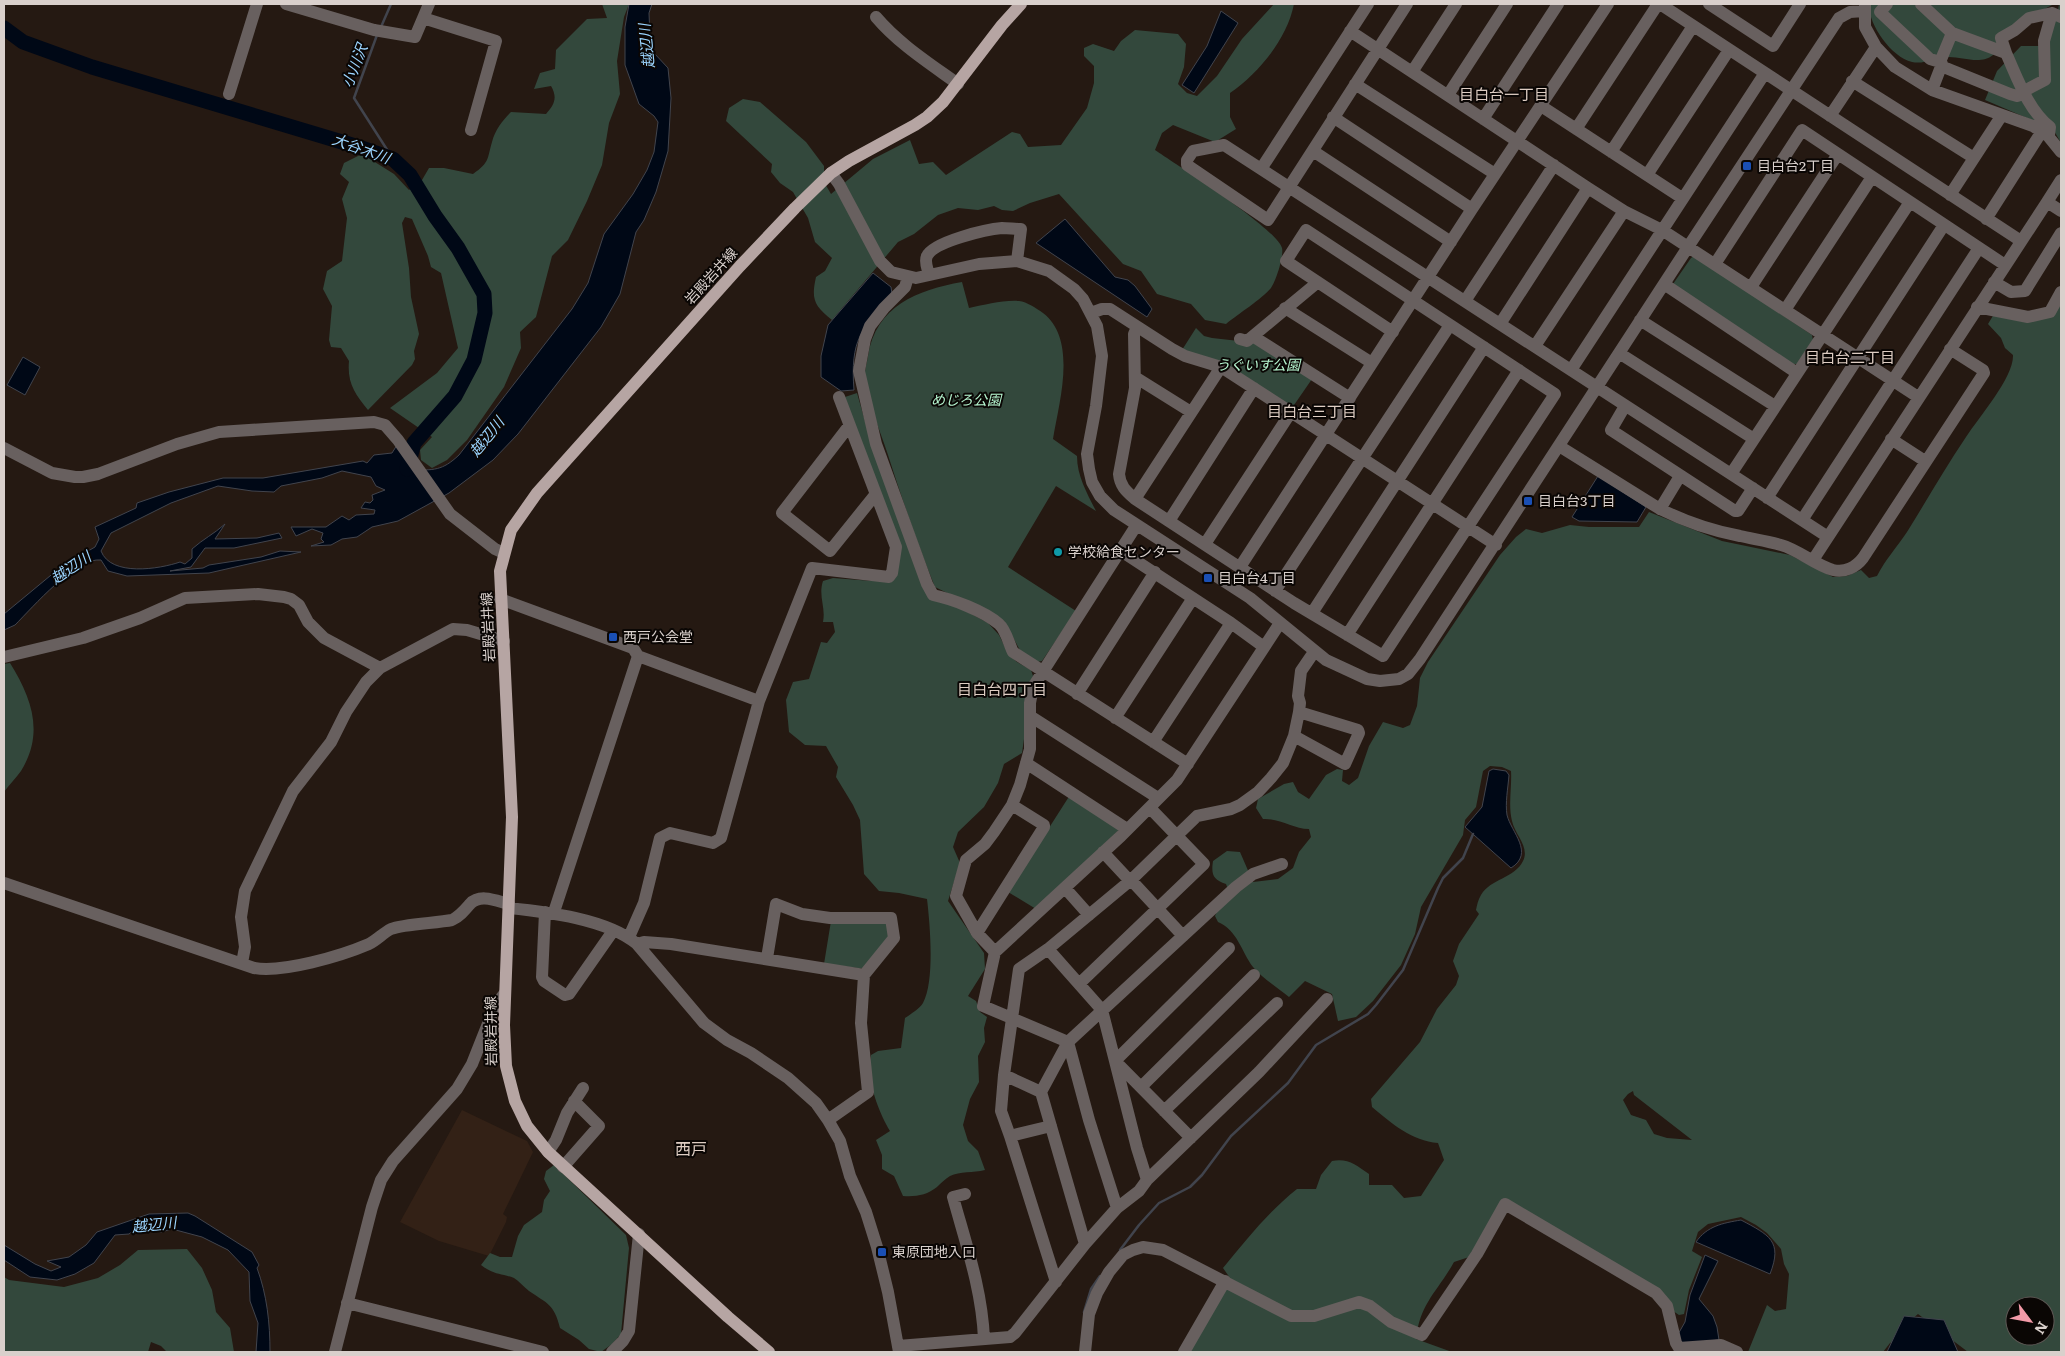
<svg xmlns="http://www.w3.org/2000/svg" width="2065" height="1356" font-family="Literata,'Noto Sans JP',serif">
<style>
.built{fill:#332116}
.green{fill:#33483c;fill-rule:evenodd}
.water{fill:#000816;stroke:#41444d}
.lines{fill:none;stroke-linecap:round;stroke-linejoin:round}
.stream{stroke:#41444d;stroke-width:2.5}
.river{stroke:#000816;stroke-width:15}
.minor{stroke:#68605f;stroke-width:12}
.major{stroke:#b6a5a3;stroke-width:12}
.transit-dot{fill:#1a4fb4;stroke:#0a0604;stroke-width:2}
.culture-dot{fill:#0f9aa8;stroke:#0a0604;stroke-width:2}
.labels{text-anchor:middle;stroke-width:4;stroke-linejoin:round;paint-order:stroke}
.poi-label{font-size:14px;fill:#d9d0cc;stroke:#0a0604;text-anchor:start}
.street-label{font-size:14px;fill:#d9d0cc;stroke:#0a0604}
.park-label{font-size:14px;font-style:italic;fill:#b6f6d0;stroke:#0a0604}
.water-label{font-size:15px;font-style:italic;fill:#9bd4fe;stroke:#0a0604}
.neighbourhood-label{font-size:15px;fill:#decdc3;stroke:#0a0604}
.quarter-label{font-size:16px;fill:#decdc3;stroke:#0a0604}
</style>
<rect width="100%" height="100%" fill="#251912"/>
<path class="built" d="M462 1110 527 1141 533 1152 503 1214 507 1217 506 1222 489 1256 439 1241 400 1222Z"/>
<path class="green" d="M602 4H629L624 17 617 61 620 94 609 123 602 165 587 201 568 240 552 256 536 317 520 332 521 348 504 387 467 440 447 460 432 468 421 460 420 450 432 437 390 408 437 373 458 348 441 273 431 267 428 256 412 219 405 217 402 223 409 268 411 297 419 334 414 351 415 359 412 365 368 410C355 394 347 383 349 361L341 348 331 347 329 340 332 306 323 289 327 271 342 261 347 218 342 199 349 182 340 174 344 163 362 154 394 174 409 190 422 180 429 168H444L473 174C490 162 487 159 492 142 495 130 503 120 511 112L546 114C554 105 558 98 551 86L534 89 540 73 555 69 556 50 587 19 607 18Z
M1274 4H1294C1287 39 1259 73 1230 93V117L1236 129 1215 142 1173 125 1162 133 1155 150C1177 165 1276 228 1282 248 1284 256 1276 281 1271 288 1262 299 1238 314 1226 324L1205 320 1191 304 1157 294 1141 271 1123 264 1059 194 1030 203 1013 211 1002 210 994 206 978 210 958 208 938 215 914 234 898 242 832 320C814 306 811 299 816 277L825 271 832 258 815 242 808 218 793 192 780 183 771 172 772 164 726 121 729 108 743 99 760 102 806 142 824 166V182L831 194 873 159 910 140 919 164 933 162 946 175 1012 132 1020 134 1028 147 1061 145 1087 108 1094 83V66L1084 56V48L1093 44 1114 51 1121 41 1135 30 1178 34 1186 44 1184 67 1178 84 1187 93 1197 96 1217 76 1242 39Z
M1869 4H2054C2038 12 2024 22 2011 35 2005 41 2000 50 1993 55 1981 65 1963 57 1949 57 1936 56 1925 65 1912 62 1891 57 1868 24 1869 4Z
M2059 4H2061V143L2053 129 1985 100 1997 71 2021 46H2039L2057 16Z
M1694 256 1812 335 1813 340 1797 364H1793L1673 284 1691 258Z
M962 282 969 308C985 305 1002 300 1019 301 1027 302 1036 308 1043 313 1078 340 1059 402 1053 439L1077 456C1077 476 1087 493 1096 511L1056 486 1008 567 1076 611 1042 661 1037 662 1021 652 1004 621 935 587C917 543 902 499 888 455 880 430 868 404 865 378 864 371 867 363 868 356 876 306 917 290 962 282Z
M2061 293V1352H1968L1918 1314 1906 1324 1898 1339 1890 1343 1883 1352H1748L1767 1305 1775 1311 1786 1309 1789 1274 1784 1264 1781 1249 1767 1233 1756 1225 1741 1217 1708 1224 1698 1232 1692 1251 1702 1257 1689 1290 1684 1314 1679 1315 1506 1199 1469 1257 1454 1262C1438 1291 1420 1303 1416 1339L1452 1352H1186L1230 1278 1223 1268C1246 1240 1268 1212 1297 1189H1316L1321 1175 1332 1161C1348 1158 1356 1165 1369 1174V1185H1392L1404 1198 1421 1196 1444 1160 1438 1143C1412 1141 1391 1123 1372 1107L1371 1099 1420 1042 1437 1009 1456 985 1459 976 1453 961 1459 944 1479 914 1476 910C1477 905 1478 900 1481 895 1490 879 1515 878 1523 861 1530 847 1515 835 1512 821 1508 805 1512 787 1511 771L1502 767 1490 766 1483 771 1476 807 1465 820 1463 835 1421 907 1415 934 1401 965 1373 1001 1356 1017 1338 1021 1332 994 1305 981 1289 997C1278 988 1262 978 1253 967 1241 951 1238 931 1218 922L1215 916 1218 909 1230 895 1226 884C1213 879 1211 875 1213 861L1227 851 1240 852 1253 882 1278 879 1293 868 1299 852 1311 837 1309 829C1293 829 1280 818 1263 819L1256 808 1258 799 1284 784 1293 782 1298 792 1309 799 1326 775 1337 769 1343 770 1342 781 1349 785 1358 778 1369 746 1383 722 1403 728 1410 725 1417 706 1420 678 1428 662 1500 555 1516 537 1526 529 1542 533 1570 525 1589 527H1639L1649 512 1722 541 1790 555 1833 577 1847 576 1861 570 1869 578 1877 576C1885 560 1897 547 1907 532 1927 500 1945 468 1966 437 1979 417 2014 377 2013 355L2005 348 2001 338 1988 324 1994 314 2052 310ZM1633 1091 1634 1095 1692 1140 1667 1138 1654 1134 1646 1120 1631 1115 1623 1100 1628 1094ZM2015 1306H2045V1336H2015Z
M1196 328 1204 336 1212 338 1257 343 1312 379 1292 408 1182 350Z
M857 393 869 435 923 583 955 605 988 623 999 635 1009 655 1017 662 1031 670 1033 676 1022 753 1004 764 998 783 984 807 958 832 953 847 960 863 948 901 984 953 985 969 968 996 976 1001 980 1012 987 1017 984 1028 985 1042 978 1056 979 1082 970 1099 963 1125 968 1141 978 1151 985 1170C973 1173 960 1171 950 1176 945 1179 941 1183 937 1187 927 1195 916 1197 903 1196L894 1176 882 1169V1155L876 1140 890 1131C878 1111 866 1079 871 1055L878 1051 901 1048 905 1018C911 1014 920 1008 923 1003 935 981 930 924 927 899L899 893 879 891 864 874 860 820 853 805 836 777 838 767 826 746 805 745 789 732 786 700 793 682 809 679 821 642 827 643 835 632 833 622H823C826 607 818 596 823 581L833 578 872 581 897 568 845 397Z
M10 663C31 697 45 732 21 771 16 778 9 785 4 792V664Z
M1070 795 1121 828 1036 909 1008 892Z
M889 920 891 937 866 969 824 964 831 921Z
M554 1165 626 1235 629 1248 621 1334 612 1344 601 1352 589 1349 579 1340 560 1328C554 1304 548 1304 529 1291 524 1287 519 1281 514 1278 500 1273 494 1275 481 1265L490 1253 500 1257H512L518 1236 524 1225 542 1212 544 1200 550 1191 544 1179 546 1171Z
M187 1249 202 1268 212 1290 216 1312 230 1328 234 1352H167L161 1346 151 1342 148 1352H4V1277L9 1280 64 1287 98 1278 120 1265 138 1250Z"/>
<path class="water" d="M629 4H652L649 13 650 37 654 53 668 68 671 98 668 151 656 192 644 220 636 232 620 294 601 327 518 434 493 460 449 493 398 521 372 527 357 537 342 539 331 545 311 546 324 542 321 539 323 533 312 529 296 536 291 527H326L342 516 349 520 356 515 374 514 375 510 361 508 365 502 370 503 373 500 372 495 385 490 376 486 371 477 342 471 322 478 281 486 274 492 252 491 218 486 171 503 111 533 101 551C111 577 160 569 180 562L185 564 192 558V549C203 539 214 534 225 524L215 539 257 538 279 533 282 538 234 548H205L191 567 170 571 203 568 209 565 261 557 280 551 301 552 209 573 127 576 108 571 101 560C76 557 33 607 15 625L4 630V614L62 566 95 547 99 539 95 527 136 508 137 503 169 492 223 478H263L363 461 367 463 374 455 392 453 397 445 411 470C434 470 442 471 459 455L572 309 588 283 604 234 633 194 647 170 654 152 658 122 654 116 639 104 625 65V27Z
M1221 11 1238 23 1194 93 1182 85 1207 46Z
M1065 219 1115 277 1128 280 1135 286 1152 309 1147 317 1036 243Z
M873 273 891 287 892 294C861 329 850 340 854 390L841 391 821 377V356L828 325Z
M23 357 40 367 25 395 7 385Z
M1598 476 1646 507 1637 522 1579 521 1572 517Z
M1493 769 1506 771 1509 775C1508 788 1505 803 1507 815 1511 832 1535 853 1511 868L1465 827 1482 807 1489 771Z
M188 1213 195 1216 252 1252 259 1265 257 1268C267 1295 270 1323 270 1352H256L258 1323 250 1301 249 1272 228 1250 202 1237 172 1229 161 1232 151 1229 134 1230 129 1234 115 1235 94 1263 75 1274 57 1280 30 1277 4 1260V1245L35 1264 51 1271 61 1267 47 1261 69 1257 86 1245 97 1232 149 1214Z
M1741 1220C1769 1235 1783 1241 1770 1274L1696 1242C1707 1226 1723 1223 1741 1220Z
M1705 1255 1718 1261 1699 1299 1713 1316 1717 1327 1719 1340 1680 1344 1677 1336 1685 1322 1690 1295Z
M1904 1316 1944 1320 1958 1352H1887Z"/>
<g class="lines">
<path class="stream" d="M381 27 391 4
M377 35 354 98 393 159
M1120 1250 1139 1225 1159 1203 1190 1187 1202 1175 1231 1136 1288 1083 1316 1045 1368 1014 1376 1005 1403 970 1438 888 1443 878 1463 858 1473 834
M1084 1312 1091 1289 1100 1276"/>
<path class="river" d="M4 28 23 42 92 67 362 148 393 159 410 175 435 216 458 248 484 294 485 313 474 360 455 396 414 443 407 469"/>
<path class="minor" d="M286 4 374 30 415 37 429 4
M1368 4 1261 169 1828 537
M1660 4 2021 241
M1709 4 1773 46 1800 4
M1865 4V27L1876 47 1895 67 1932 90 2033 126 2048 136 2061 152
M1887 4 1880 12 1930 59 1940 62
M1921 4 1952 33 2006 53C2017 77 2028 110 2050 127L2049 135
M876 17C899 44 929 63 958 84
M423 18 496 41 471 130
M1350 31 1588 188 1624 211 1662 230 1918 397
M2006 53 2001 38 2015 30 2029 18 2052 13
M1941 66 2010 94 2017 96 2024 94
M1412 72 1456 4
M1852 81 1974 158
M1355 84 1495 174
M1932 90 1942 64 1940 62 1952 33
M2024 91 2045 80 2044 41 2052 13 2061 17
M229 94 257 4
M1448 95 1507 4
M1541 106 1682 198
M1830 116 1876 47
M1333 117 1472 209
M1483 119 1558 4
M1576 129 1658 4
M1313 151 1451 242
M1611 152 1693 26
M1261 169 1224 145 1193 151 1187 160V165L1268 220 1407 4
M831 173 839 184 880 261 891 272 916 278 979 264 1017 261 1049 271 1074 289 1083 299 1097 326 1102 356 1096 406 1087 454 1089 469 1092 482 1100 496 1114 510 1250 598 1326 660 1367 679 1380 681 1399 679 1408 674 1420 659 1688 247 1839 18 1850 12 1864 11
M1647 175 1729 50
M2061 180 2047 202 2061 211
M1950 195 2002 115
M1986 219 2042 131
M1715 264 1802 130 2005 265
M929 275C928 270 924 262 927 256 933 242 987 229 1002 228 1008 228 1015 229 1021 229L1017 261
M908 277 905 287 884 308 870 326 865 339 859 371 876 444 927 584 933 595C952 599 984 611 999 624 1006 630 1009 644 1013 652L1188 764
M1994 282 2011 292 2025 291 2061 233
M1664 284 1797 373
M1751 287 1838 154
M1465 301 1554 165
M1977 307 2028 317 2050 312 2061 292
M1285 308 1372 363
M1785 310 1872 177
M1091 313 1102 309H1110L1172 349 1185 356 1221 367 1496 545
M1640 320 1775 406
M1500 324 1588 188
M1137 327 1134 334 1135 388 1119 474C1120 486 1126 491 1135 499L1294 603 1383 656 1555 394 1306 230 1286 261 1393 332
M1254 337 1350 398
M1240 339 1247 341 1318 282
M1535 346 1624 211
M1619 353 1754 439
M1571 370 1765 73
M1135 377 1191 412
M1625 406 1611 430 1735 511H1738L1753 488
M849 426 782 513 830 551 875 495
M1891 439 1925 461
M1559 446 1660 509C1684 521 1713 531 1740 536 1753 539 1768 541 1781 545 1799 550 1815 565 1833 570 1845 573 1856 567 1863 558L1984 373 1983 370 1950 349
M4 448 52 473 75 477H83L98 474 177 444 219 432 374 422 385 425 398 440 450 514 495 549 504 553
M1731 474 1910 202
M1767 498 1944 225
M1135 499 1221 367
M1660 509 1680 476
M1802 520 1979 248
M1169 521 1254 388
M1136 526 1033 687 1030 703V749L1020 785 1012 805 994 832 985 844 966 860 956 896 977 933 995 952 1121 836 1177 780 1280 623
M1205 544 1291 412
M1121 551 1231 623 1264 647
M1813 560 2047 202
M1240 567 1472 209 1608 4
M1275 591 1450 325
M500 599 633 648 638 656 759 701
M1312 613 1484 347
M1347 635 1519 370
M4 657 83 638 140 618 185 598 258 594 284 597 291 599 299 605 308 622 324 638 380 668
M1077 694 1155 572
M1030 716 1158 798
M1115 718 1193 598
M1294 736 1345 764 1359 733 1358 730 1299 712
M1153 742 1231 623
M1026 763 1127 829
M1103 852 1130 881
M1131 880 1183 936
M4 883 254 968C283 973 341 956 369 944 377 940 383 933 391 929 403 924 437 923 452 920 460 916 464 911 470 904 480 893 497 901 509 904
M1065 888 1089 915
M509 908C547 912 607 919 637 944L704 1023 727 1040 751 1053 788 1078 816 1103 828 1120 840 1141 850 1176 866 1212 877 1247 888 1292 899 1352
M545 912 542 977 544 981 565 995 569 994 613 931
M554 912 638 656
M977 933 1044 827V825L1012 805
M629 937 644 903 660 838 670 833 713 843 721 838 759 701 812 568 889 577 892 573 896 547 839 397
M637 944 644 942 671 944 864 975 861 1023 868 1092 828 1120
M1048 949 1102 1010 1115 1061 1191 1138
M995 952 983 1006 1068 1042 1041 1092 1085 1244
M767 958 776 904 802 914 830 918H891L894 938 864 975
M242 963 245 947 241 917 245 891 293 791 331 742 346 712 366 682 380 668 453 629 467 630 504 641
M1080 983 1204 864 1150 808
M1004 1075 1041 1092
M1141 1087 1254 975
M1164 1111 1277 1003
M1010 1136 1051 1126
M548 1152 556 1140 567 1113 583 1088
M563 1167 599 1126 574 1101
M1147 1180 1137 1148 1115 1061 1229 948
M965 1194 953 1197C966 1244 982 1290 984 1339
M1117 1208 1089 1120 1068 1042 1236 887 1253 874 1282 864
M1056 1282 1010 1136 1001 1111 1004 1075 1019 969 1048 949 1131 880 1197 816 1231 809 1240 805 1258 792 1271 778 1283 763 1294 736 1299 712 1300 703 1298 696 1301 671 1314 652
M347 1303 543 1352
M898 1346 1010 1337 1015 1333 1085 1244 1117 1208 1139 1191 1147 1180 1259 1072 1327 999
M335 1352 372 1207 381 1180 393 1161 457 1089 472 1064 495 1006 505 993
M612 1352 623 1341 629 1331 639 1234
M1085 1352 1089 1314 1097 1293 1109 1272 1123 1255 1133 1250 1143 1247 1163 1250 1291 1316H1314L1359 1302 1370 1306 1391 1322 1422 1335 1477 1254 1505 1204 1656 1293 1667 1306 1676 1343 1679 1348 1721 1345 1737 1352
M1184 1352 1225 1281"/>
<path class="major" d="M769 1352 728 1317 548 1152 527 1126 515 1101 506 1066 504 1025 512 817 500 571 511 530 537 493 740 266 795 208 831 173 849 161 915 125 927 117 943 102 1002 25 1021 4"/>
</g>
<g class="transit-dot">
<rect x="1742" y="161" width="10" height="10" rx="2.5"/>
<rect x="1523" y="496" width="10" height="10" rx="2.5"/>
<rect x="1203" y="573" width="10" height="10" rx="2.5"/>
<rect x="608" y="632" width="10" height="10" rx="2.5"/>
<rect x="877" y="1247" width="10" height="10" rx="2.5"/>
</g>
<circle class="culture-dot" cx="1058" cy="552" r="5"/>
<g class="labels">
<g class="poi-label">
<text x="1757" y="171">目白台2丁目</text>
<text x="1538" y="506">目白台3丁目</text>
<text x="1068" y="557">学校給食センター</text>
<text x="1218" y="583">目白台4丁目</text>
<text x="623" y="642">西戸公会堂</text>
<text x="892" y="1257">東原団地入口</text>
</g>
<g class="street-label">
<text transform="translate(711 276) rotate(-48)" y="5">岩殿岩井線</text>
<text transform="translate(488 627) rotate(-93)" y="5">岩殿岩井線</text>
<text transform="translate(491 1031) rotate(-91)" y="5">岩殿岩井線</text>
</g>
<g class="park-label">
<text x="1258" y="370">うぐいす公園</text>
<text x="966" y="405">めじろ公園</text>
</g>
<g class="water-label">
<text transform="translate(647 46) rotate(-96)" y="5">越辺川</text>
<text transform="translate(355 66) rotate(-69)" y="5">小川沢</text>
<text transform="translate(361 149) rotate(20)" y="5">大谷木川</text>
<text transform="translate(487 437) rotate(-51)" y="5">越辺川</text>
<text transform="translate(71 568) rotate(-34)" y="5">越辺川</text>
<text transform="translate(154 1225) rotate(-6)" y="5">越辺川</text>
</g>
<g class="neighbourhood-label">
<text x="1504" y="100">目白台一丁目</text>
<text x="1850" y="363">目白台二丁目</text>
<text x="1312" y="417">目白台三丁目</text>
<text x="1002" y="695">目白台四丁目</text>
</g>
<g class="quarter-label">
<text x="691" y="1155">西戸</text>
</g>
</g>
<rect width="2065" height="1356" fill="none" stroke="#d9d0cc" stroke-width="10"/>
<g transform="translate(2030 1321) rotate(122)"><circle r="24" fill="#0a0604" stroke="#5d5754"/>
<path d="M0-4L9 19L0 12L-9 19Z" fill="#f39aa8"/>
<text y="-8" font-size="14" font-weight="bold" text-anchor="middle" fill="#d9d0cc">N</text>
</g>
</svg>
